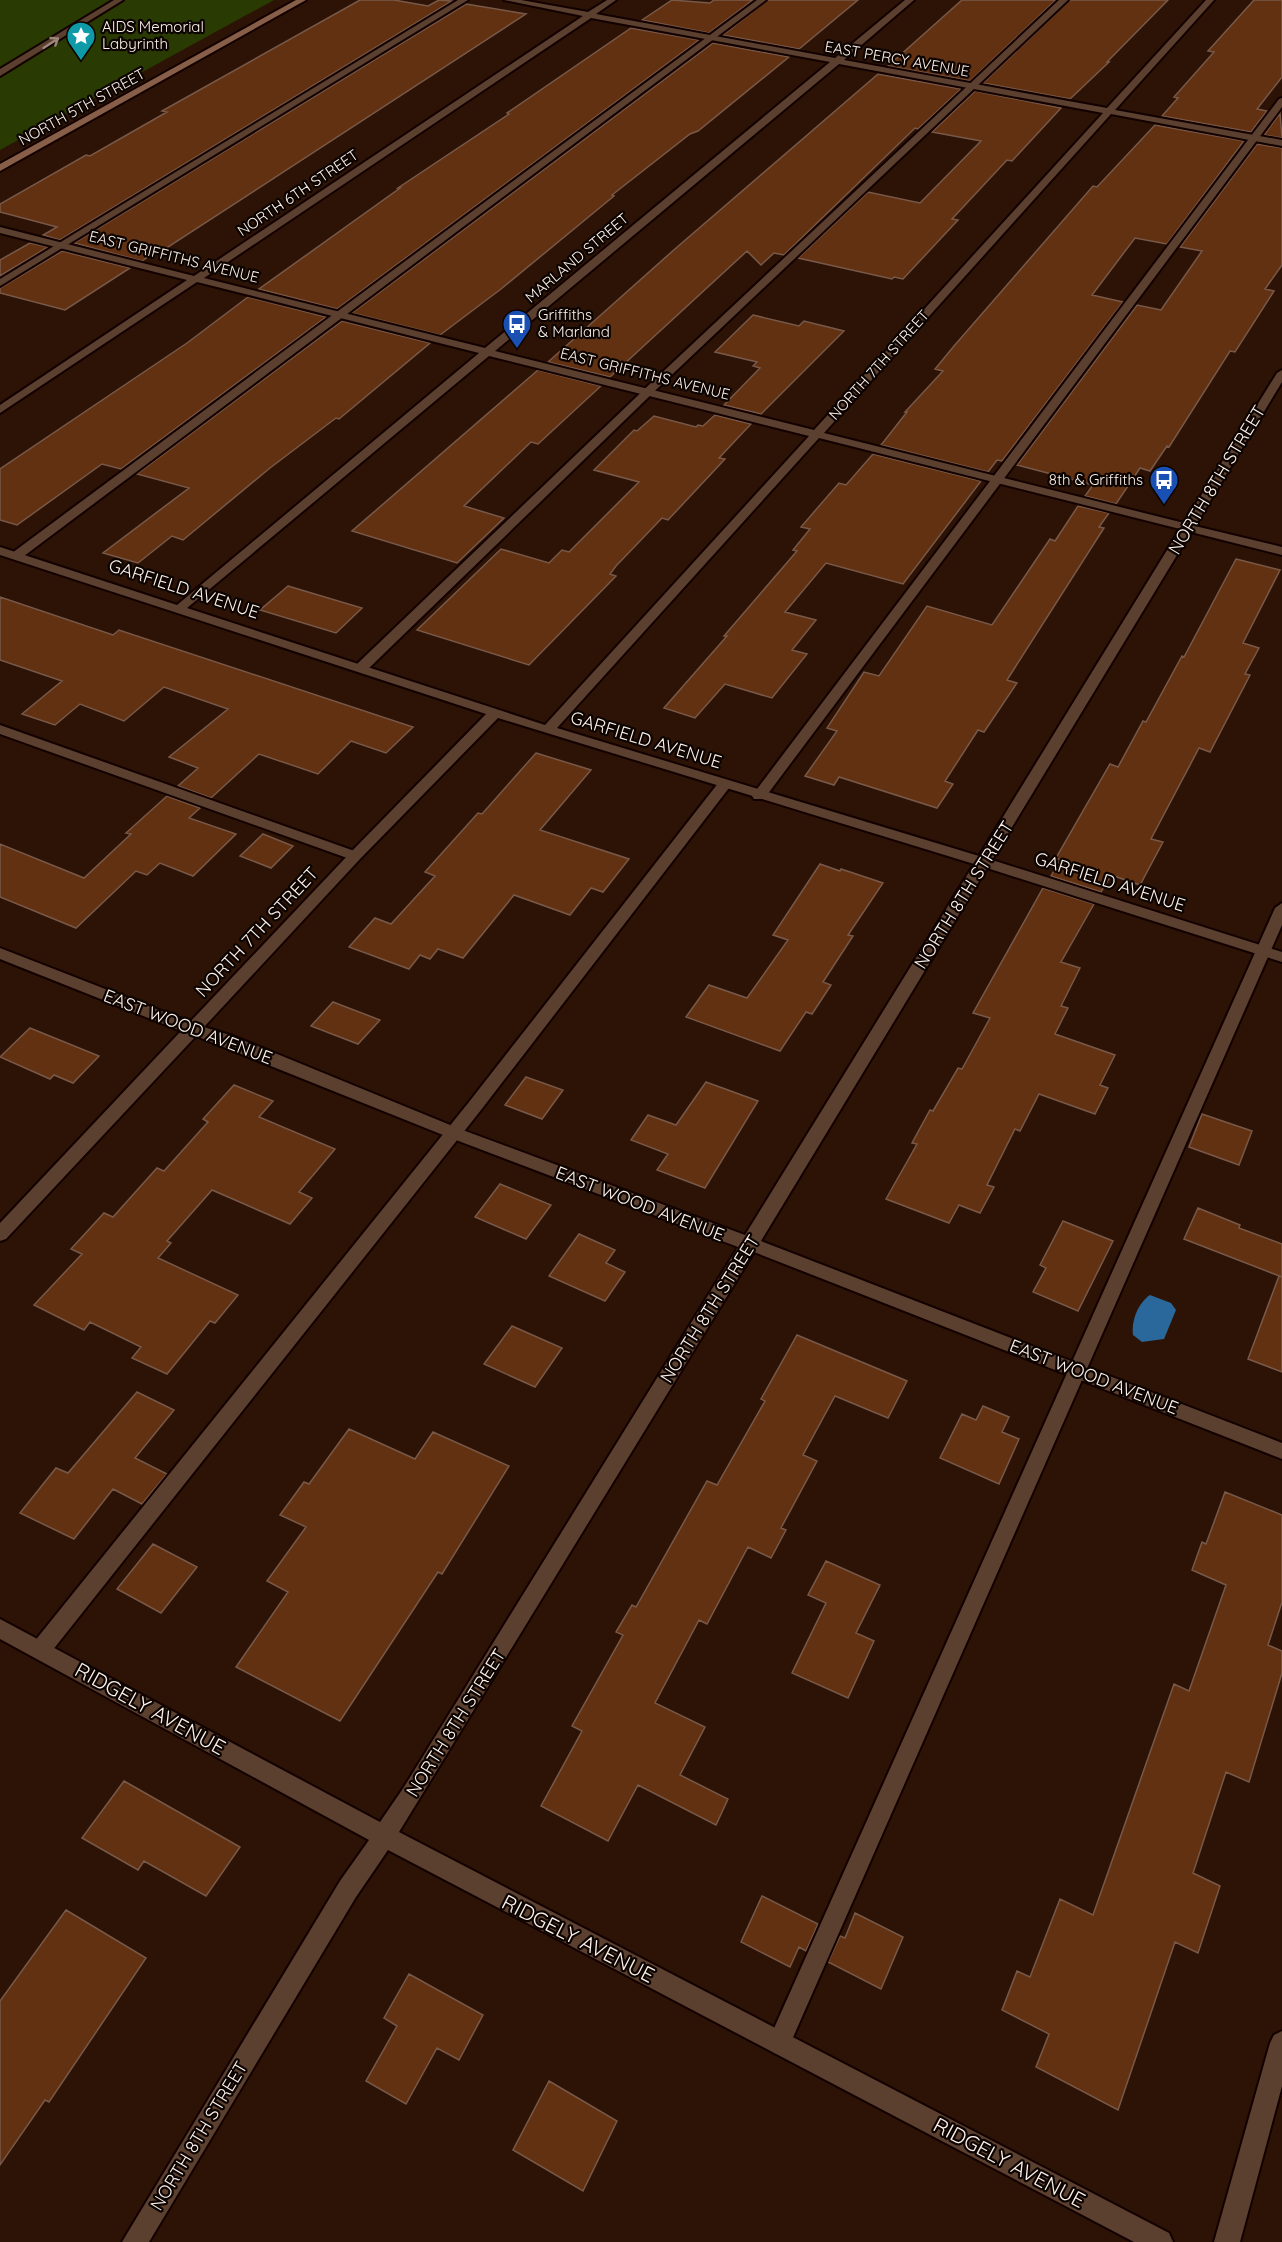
<svg xmlns="http://www.w3.org/2000/svg" width="1282" height="2242" font-family="Quicksand,sans-serif">
<style>
.green{fill:#293a02}
.water{fill:#2a679a}
.building{fill:#623112;stroke:#785949;stroke-width:1.5}
.lines{fill:none;stroke-linecap:round;stroke-linejoin:round}
.service-casing{stroke:#130100;stroke-width:4}
.minor-casing{stroke:#130100;stroke-width:4}
.secondary-casing{stroke:#130100;stroke-width:4}
.service{fill:#5b3f2f;fill-rule:evenodd}
.minor{fill:#5b3f2f;fill-rule:evenodd}
.secondary{fill:#875f49;fill-rule:evenodd}
.oneway{stroke:#9c867b}
.labels{text-anchor:middle;stroke-width:4.5;stroke-linejoin:round;paint-order:stroke}
.far-poi-label{font-size:15px;fill:#fdf1ec;stroke:#0c0401;text-anchor:start}
.far-street-label{font-size:15px;fill:#fdf1ec;stroke:#0c0401}
.street-label{font-size:18px;fill:#fdf1ec;stroke:#0c0401}
.near-street-label{font-size:21px;fill:#fdf1ec;stroke:#0c0401}
</style>
<rect width="100%" height="100%" fill="#2c1305"/>
<path class="green" d="M0 0H274L0 150Z"/>
<path class="water" d="M1150 1295 1171 1303 1176 1310 1164 1339 1142 1342 1133 1335C1131 1321 1138 1303 1150 1295Z"/>
<path class="building" d="M360 0H394L428 6 439 0 452 1 60 240 43 235 57 227 0 212V204L86 155 90 156 167 112 162 111Z
M672 0 710 3 714 0H753L709 33 642 20Z
M768 0H858L799 49 723 35Z
M962 0H1056L970 81 888 66Z
M1070 0H1168L1107 62H1109L1070 99 983 83Z
M1254 0H1282V77L1257 109 1267 111 1251 132 1162 116 1178 98 1174 97 1214 52 1208 51Z
M466 4 526 14 162 251 158 250 142 261 74 243Z
M631 28 699 40 337 309 259 289 400 188H398L509 114 507 113Z
M713 43 789 57 698 131 690 134 612 195 614 196 501 289 440 335 352 313Z
M878 74 961 89 918 129 915 128 784 255 774 253 761 265 747 251 610 377 548 362 676 248Z
M975 91 1061 108 1012 161 1007 160 952 219 958 220 903 279 894 277 892 279 798 258 868 192 920 203 981 141 932 132Z
M1280 113 1282 138 1264 135Z
M1155 125 1244 141 1167 244 1135 238 1092 295 1123 302 1002 461 997 460 988 472 881 445 907 412H905L943 371 935 369 954 346 1093 186 1097 187Z
M1257 144 1282 148V265L1265 289 1274 291 1235 352 1230 351 1169 447 1167 446 1150 471 1140 468 1116 504 1085 496 1093 485 1017 465 1137 305 1161 310 1202 251 1180 247Z
M30 243 48 247 0 276V260Z
M62 251 130 268 65 310 0 293V288Z
M248 297 326 317 121 469 102 464 17 525 0 520V469L187 343Z
M753 315 799 326 804 321 844 331 761 414 724 405 760 368 753 366 757 362 715 352Z
M342 321 430 343 339 419 336 418 270 468 183 540 172 536 138 563 103 553 189 488 137 474Z
M538 370 601 386 538 444 531 442 464 506 504 518 457 563 352 531Z
M715 415 751 424 719 458 725 459 668 520 662 518 616 566 610 574 616 576 529 665 417 630 501 549 549 563 562 550 569 552 639 482 594 470 634 430 637 431 654 416 696 427 698 425 703 426Z
M873 454 981 481 903 584 826 563 785 612 816 620 792 650 807 654 772 698 725 684 695 718 664 708 727 636H724L797 551 793 550 810 529 801 527 839 483 846 485Z
M1078 506 1109 513 1099 527 1104 528 1007 680 1017 683 984 732 978 730 945 781 953 784 937 808 839 777 834 785 805 776 837 731 827 728 864 672 879 676 927 606 992 625 1050 539 1055 541Z
M1236 559 1280 570 1243 643 1259 648 1245 674 1250 675 1210 752 1199 748 1151 839 1163 842 1140 885 1111 875 1101 892 1051 876 1060 860 1056 858 1110 764 1118 767 1143 721 1146 722 1182 656 1184 657Z
M288 586 362 608 336 633 260 610Z
M0 597 113 635 119 630 413 727 386 753 351 741 318 774 259 754 211 798 178 786 198 768 169 757 228 709 164 687 124 721 80 704 55 725 22 714 62 681 0 660Z
M536 753 591 770 540 830 629 859 603 892 591 888 570 915 514 895 463 958 438 949 430 959 420 955 409 969 349 947 375 918 391 924 435 876 425 872 478 813 482 814Z
M167 796 200 808 189 818 236 834 193 876 160 863 147 875 136 871 76 928 0 897V844L84 878 131 834 126 833Z
M263 834 293 846 271 868 240 856Z
M820 864 840 871 841 869 883 883 848 935 853 936 823 982 831 985 812 1014 806 1012 780 1051 686 1017 709 985 747 998 788 940 773 935Z
M1043 888 1094 904 1061 962 1080 968 1061 1006 1068 1008 1055 1034 1115 1055 1100 1085 1108 1088 1095 1114 1039 1094 1020 1131 1015 1129 987 1185 994 1187 980 1213 959 1205 949 1223 886 1199 917 1144 912 1143 930 1110 933 1111 958 1068 962 1069 990 1018 973 1013Z
M333 1002 380 1020 358 1044 311 1026Z
M30 1028 99 1056 73 1083 54 1075 50 1079 0 1057Z
M526 1077 563 1090 542 1119 505 1105Z
M706 1082 758 1101 705 1188 657 1170 668 1154 631 1140 648 1115 676 1125Z
M234 1085 273 1101 259 1117 335 1149 299 1192 312 1198 290 1224 212 1190 167 1241 171 1243 158 1258 238 1295 215 1323 210 1321 167 1374 132 1358 141 1347 90 1322 84 1330 34 1305 82 1254 71 1249 104 1213 113 1217 157 1168 164 1171 208 1122 203 1119Z
M1202 1114 1252 1131 1239 1165 1189 1147Z
M500 1184 551 1205 526 1239 475 1217Z
M1198 1208 1240 1225 1239 1228 1282 1244V1277L1184 1239Z
M1063 1221 1113 1241 1078 1311 1033 1292 1046 1268 1040 1265Z
M579 1234 615 1250 606 1263 625 1272 605 1301 549 1276Z
M1279 1276 1282 1277V1372L1248 1359Z
M512 1326 562 1348 535 1387 484 1364Z
M797 1335 907 1381 888 1418 835 1396 803 1455 817 1461 781 1528 786 1530 771 1558 748 1547 707 1624 699 1620 655 1703 705 1727 680 1775 728 1799 716 1825 638 1785 608 1841 541 1806 582 1731 572 1726 623 1635 616 1632 632 1605 636 1607 707 1481 717 1485 765 1401 761 1399Z
M137 1392 174 1410 135 1458 167 1474 142 1504 113 1489 74 1539 20 1513 56 1468 68 1473Z
M983 1406 1009 1417 1002 1432 1019 1439 999 1484 940 1458 962 1414 976 1420Z
M349 1429 415 1459 433 1432 509 1466 442 1574 438 1572 340 1721 236 1667 288 1592 267 1581 306 1527 280 1515 304 1482 309 1484Z
M1225 1492 1282 1515V1602L1268 1645 1282 1651V1673L1249 1782 1226 1772 1193 1873 1220 1886 1198 1953 1175 1942 1118 2110 1036 2067 1049 2034 1002 2010 1017 1971 1030 1977 1060 1899 1093 1915 1174 1684 1189 1691 1226 1585 1192 1570 1202 1542 1206 1544Z
M153 1544 197 1567 161 1613 117 1589Z
M826 1561 880 1585 856 1633 874 1641 848 1698 792 1673 826 1603 808 1595Z
M124 1781 240 1847 206 1896 144 1861 138 1870 82 1838Z
M762 1896 818 1924 806 1951 799 1947 790 1967 741 1942Z
M66 1910 146 1958 49 2102 45 2100 0 2165V2001Z
M855 1913 903 1937 881 1989 828 1962 840 1936 845 1938Z
M409 1974 483 2015 459 2060 437 2048 406 2104 366 2081 397 2026 384 2018Z
M549 2081 617 2121 583 2191 513 2150Z"/>
<g class="lines">
<g class="service-casing">
<path id="service" d="M458 0H468L0 286V279Z
M757 0H766L20 559H12V553Z
M1059 0H1068L660 386 367 670H357L356 667 357 664 652 382Z
M1282 98V107L764 799H754L752 796 754 793 1279 99Z
M0 725 360 853 362 856 355 861 350 859 0 734Z
M724 781 731 785 729 788 481 1110 48 1656 41 1659 34 1656 31 1649 34 1642 469 1102 719 782Z
M1282 903V925L787 2051 779 2055 771 2051 767 2043 771 2035 1275 908Z"/>
</g>
<g class="minor-casing">
<path id="minor" d="M114 0H123L0 76V69Z
M504 0H521L588 12 607 0H616L596 14 835 58 905 0H914L844 60 1107 108 1206 0H1214L1115 110 1282 140V146L1111 114 824 433 1184 523 1277 373 1282 370V382L1195 526 1282 547V555L1191 532 992 860 1282 952V962L987 868 761 1241 1282 1443V1459L754 1252 399 1832 1169 2233 1173 2242H1134L388 1850 356 1897 149 2242H122L340 1881 369 1840 0 1639V1619L380 1822 404 1787 738 1247 448 1137 196 1036 6 1239 0 1241V1223L181 1031 0 959V948L190 1022 350 853 486 714 0 555V547L177 605 479 353 197 282 0 413V405L187 280 0 233V227L194 276 583 16ZM591 18 830 62 485 348 204 278ZM839 64 1103 113 814 430 495 351ZM489 356 809 436 545 725 187 608ZM819 438 1180 529 979 856 557 728ZM498 718 974 864 745 1235 460 1129 233 1036 204 1027 360 859Z
M1282 2031V2086L1240 2242H1214L1270 2043 1274 2035Z"/>
</g>
<g class="secondary-casing">
<path id="secondary" d="M296 0H306L0 171V164Z"/>
</g>
<use href="#service" class="service"/>
<use href="#minor" class="minor"/>
<use href="#secondary" class="secondary"/>
</g>
<defs><path id="oneway-shaft" d="M-6 0H5M1.5-3L5.5 0L1.5 3" fill="none" stroke-width="1.6" stroke-linecap="round" stroke-linejoin="round" transform="scale(1.5)"/></defs>
<use class="oneway" href="#oneway-shaft" transform="translate(51 43) rotate(-33)"/>
<defs>
<g id="sight-pin" transform="scale(1.5)"><path d="M0 17L-7.5 6A9.5 9.5 0 1 1 7.5 6Z" fill="#0f9aa8" stroke="#0c0401"/><path d="M0-6L1.8-2.2L6-1.7L2.9 1.2L3.7 5.4L0 3.3L-3.7 5.4L-2.9 1.2L-6-1.7L-1.8-2.2Z" fill="#fff"/></g>
<g id="bus-pin" transform="scale(1.5)"><path d="M0 17L-7.5 6A9.5 9.5 0 1 1 7.5 6Z" fill="#1a4fb4" stroke="#0c0401"/><path d="M-5-6H5V4H4V6H2V4H-2V6H-4V4H-5ZM-3.5-4V0h7V-4ZM-3.5 1.2v1.5H-2V1.2ZM2 1.2v1.5H3.5V1.2Z" fill="#fff"/></g>
</defs>
<g fill-rule="evenodd">
<use href="#sight-pin" x="81" y="36"/>
<use href="#bus-pin" x="517" y="324"/>
<use href="#bus-pin" x="1164" y="480"/>
</g>
<g class="labels">
<g class="far-poi-label">
<text x="102" y="32">AIDS Memorial<tspan x="102" dy="17">Labyrinth</tspan></text>
<text x="538" y="320">Griffiths<tspan x="538" dy="17">&amp; Marland</tspan></text>
<text x="1143" y="485" text-anchor="end">8th &amp; Griffiths</text>
</g>
<g class="far-street-label">
<text transform="translate(897 59) rotate(10)" y="5">EAST PERCY AVENUE</text>
<text transform="translate(82 107) rotate(-29)" y="5">NORTH 5TH STREET</text>
<text transform="translate(298 193) rotate(-34)" y="5">NORTH 6TH STREET</text>
<text transform="translate(174 257) rotate(14)" y="5">EAST GRIFFITHS AVENUE</text>
<text transform="translate(577 258) rotate(-40)" y="5">MARLAND STREET</text>
<text transform="translate(879 365) rotate(-48)" y="5">NORTH 7TH STREET</text>
<text transform="translate(645 374) rotate(14)" y="5">EAST GRIFFITHS AVENUE</text>
</g>
<g class="street-label">
<text transform="translate(1217 480) rotate(-59)" y="6">NORTH 8TH STREET</text>
<text transform="translate(184 589) rotate(18)" y="6">GARFIELD AVENUE</text>
<text transform="translate(646 740) rotate(17)" y="6">GARFIELD AVENUE</text>
<text transform="translate(1110 882) rotate(18)" y="6">GARFIELD AVENUE</text>
<text transform="translate(964 895) rotate(-58)" y="6">NORTH 8TH STREET</text>
<text transform="translate(257 932) rotate(-47)" y="6">NORTH 7TH STREET</text>
<text transform="translate(188 1027) rotate(21)" y="6">EAST WOOD AVENUE</text>
<text transform="translate(640 1204) rotate(21)" y="6">EAST WOOD AVENUE</text>
<text transform="translate(710 1309) rotate(-58)" y="6">NORTH 8TH STREET</text>
<text transform="translate(1094 1377) rotate(21)" y="6">EAST WOOD AVENUE</text>
<text transform="translate(456 1723) rotate(-58)" y="6">NORTH 8TH STREET</text>
<text transform="translate(199 2136) rotate(-59)" y="6">NORTH 8TH STREET</text>
</g>
<g class="near-street-label">
<text transform="translate(150 1709) rotate(29)" y="7">RIDGELY AVENUE</text>
<text transform="translate(578 1939) rotate(27)" y="7">RIDGELY AVENUE</text>
<text transform="translate(1009 2163) rotate(28)" y="7">RIDGELY AVENUE</text>
</g>
</g>
</svg>
